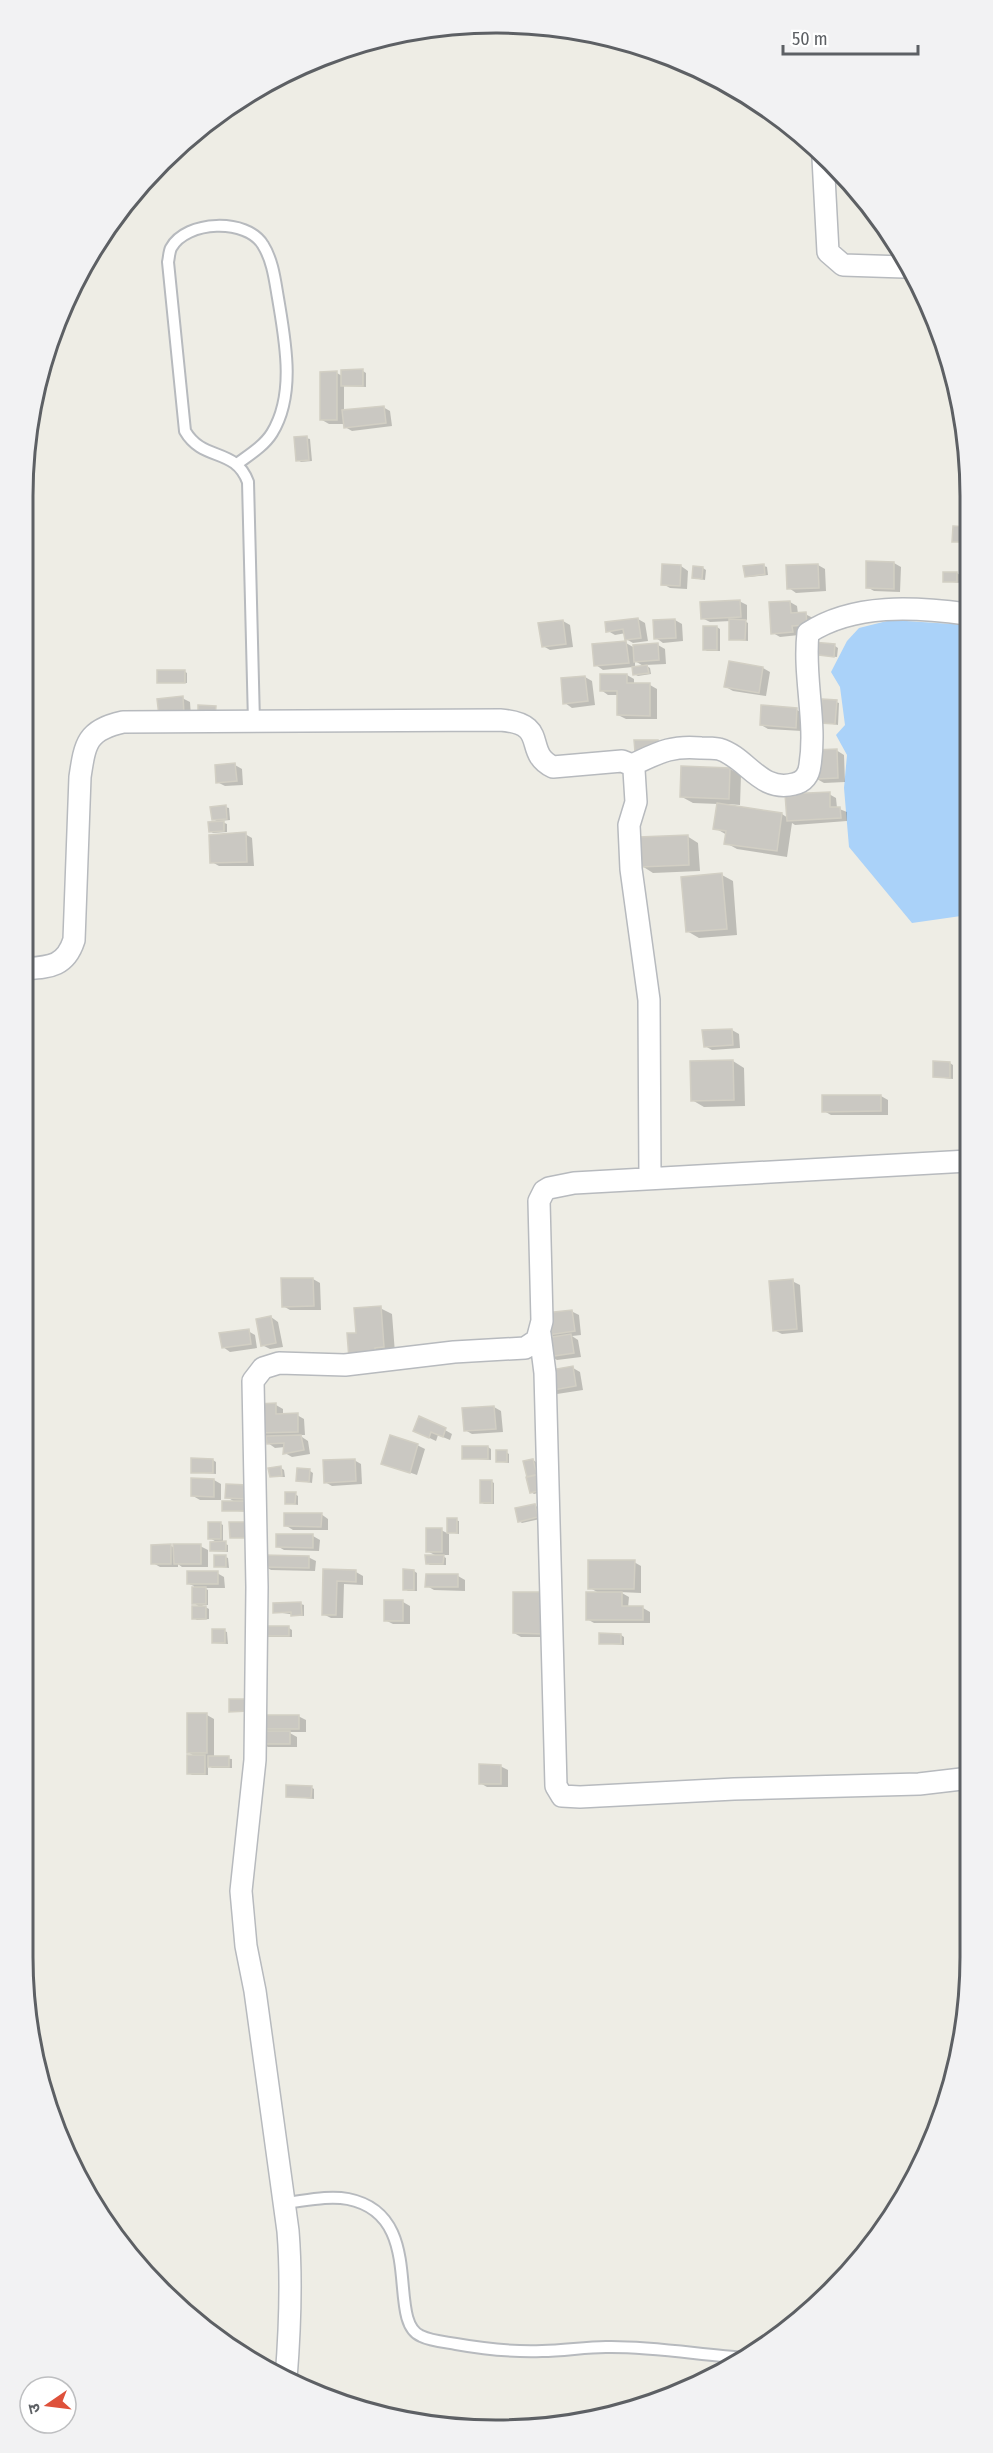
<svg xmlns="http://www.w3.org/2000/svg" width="993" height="2453" font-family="'Fira Sans Condensed','Noto Sans Devanagari',sans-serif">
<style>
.water{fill:#aad2f9}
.shadow{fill:#0003;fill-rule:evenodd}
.building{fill:#cac8c2;stroke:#d2cfc4;stroke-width:1.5}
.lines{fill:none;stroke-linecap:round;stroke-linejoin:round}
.lane-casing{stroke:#b7babe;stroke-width:14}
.street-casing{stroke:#b7babe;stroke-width:24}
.lane{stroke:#fff;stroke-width:10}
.street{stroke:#fff;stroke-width:21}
.rim{fill:none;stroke:#5d6064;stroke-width:3}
</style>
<rect width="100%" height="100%" fill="#eeede5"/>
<path class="water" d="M891 620 967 625 968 915 912 923 849 847 844 788 847 755 836 735 845 725 840 687 831 672 847 641 859 628Z"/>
<path class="shadow" d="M363 371 366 373V387L344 386V411L383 407 390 411 392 426 352 431 345 427V424H329L322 420 337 373 342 376Z
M306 438 310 439 312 461 301 462 298 460Z
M894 563 901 567 900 592 874 591 867 587Z
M663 565 681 566 688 571 687 589 670 588 663 584Z
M818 565 825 569 826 591 796 593 789 588Z
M764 566 767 567 768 575 749 577 746 576Z
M703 568 706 570 705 580 693 578Z
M957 573 960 575V583L945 581Z
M739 601 747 605V620H743L748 623V641L731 639V621L710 622 702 618Z
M790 602 797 606 798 614H805L813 618V629L799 635 780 637 773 633Z
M638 619 645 623 648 641 633 643 626 639V633L615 635 608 631Z
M675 620 682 624 683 641 663 643 656 638Z
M563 621 570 625 573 647 550 650 543 646Z
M717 627 720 629V651H707L704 649Z
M626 643 633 647 658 645 665 649 666 664 645 665 650 668 651 674 638 676 634 674 633 667 603 670 596 665ZM635 661 645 667 635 668Z
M835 646 838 648 837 657 815 655Z
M763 668 770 672 766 696 733 691 726 687Z
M184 671 187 673V683L159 682Z
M627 675 634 679V685H650L657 689V719H626L618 715 619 695H608L601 690Z
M585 677 592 681 595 705 572 708 565 703Z
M182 698 190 702 191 717 167 719Z
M836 702 839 703 838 725 822 722Z
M797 710 804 714 802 731 768 729 761 725Z
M836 750 844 755 845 782 824 783 817 779Z
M235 765 242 769 243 785 225 786 217 782Z
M683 767 730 769 741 775 740 805 728 804 727 807 782 814 788 818 829 794 836 798 837 808 847 812V821L795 825 792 823 787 857 737 849 726 843 727 835 715 828 718 804 693 803 682 797Z
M225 807 229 808 230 820 220 821 227 824V832L213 833 210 831 220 823 213 819Z
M245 834 252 838 254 866H219L212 862Z
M687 836 698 843 700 871 653 873 642 866Z
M722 875 733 881 737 935 699 938 687 931Z
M732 1030 739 1034 740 1048 712 1050 705 1046Z
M733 1061 744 1068 745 1106 704 1107 692 1100Z
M950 1063 953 1065V1079L935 1077Z
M881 1096 888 1100V1115H831L824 1111Z
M965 1098H968V1109L967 1108Z
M313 1279 320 1283 321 1310H290L283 1306Z
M792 1281 800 1285 803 1332 782 1334 774 1330Z
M380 1308 392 1314 395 1353 387 1363 358 1334Z
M571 1311 579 1315 581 1335 572 1336 578 1340 581 1357 557 1360 550 1356 556 1338 550 1334Z
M271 1317 278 1322 283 1347 270 1349 262 1345Z
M248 1331 255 1335 257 1348 230 1352 223 1347Z
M573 1368 580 1372 583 1390 557 1394 550 1390Z
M276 1405 283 1409V1415H297L304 1419 305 1435H299L308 1441 310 1454 292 1457 285 1453V1447L275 1448 268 1443 266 1436 259 1432Z
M494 1407 501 1411 503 1432 472 1434 465 1430Z
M445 1430 452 1434 450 1440 438 1435 436 1441 415 1431Z
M417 1445 425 1449 417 1475 383 1463Z
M488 1447 491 1449V1460L464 1458Z
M506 1452 509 1454V1463L497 1461Z
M213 1460 216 1462V1474L192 1472Z
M354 1460 361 1464 362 1484 332 1486 325 1482Z
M533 1460 536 1462 545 1491 534 1494 531 1492Z
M281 1468 284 1470 285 1477H271Z
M310 1471 313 1473 312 1483 297 1480Z
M214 1480 221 1484V1500H200L193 1496Z
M491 1481 494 1483V1504H484L481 1502Z
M227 1486 250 1500H244L251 1504V1512L223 1510 235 1502 227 1497Z
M295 1494 298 1496V1505L286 1503Z
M535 1506 538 1507 540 1519 522 1523 519 1521Z
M321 1514 328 1519V1530H293L285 1525Z
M449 1519 459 1521V1534L449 1532V1555H441L446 1558V1565H430L427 1563 437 1556 427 1551 441 1530 449 1534Z
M220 1523 223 1525V1543L228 1545V1552L212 1551 218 1543 210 1538Z
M313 1536 320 1540 319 1551 284 1550 277 1546Z
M171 1546 175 1548 200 1546 208 1550V1567H182L178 1564V1567H160L153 1563Z
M225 1557 228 1558 229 1568 215 1566Z
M308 1557 316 1561 315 1571 271 1570 264 1566Z
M634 1562 641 1566V1593L620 1592 629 1597 628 1608H643L650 1612V1623H594L587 1619 599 1593 590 1588Z
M325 1571 356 1572 363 1576V1585L344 1584 343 1618H331L323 1614Z
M414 1571 417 1573V1591H408L405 1589Z
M217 1573 224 1577 225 1588H204L208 1590V1605H202L209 1609V1619L197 1620 194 1618 200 1607 194 1603V1586L189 1584Z
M458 1576 465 1580V1591L434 1590 427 1586Z
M514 1594 550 1637H521L514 1633Z
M403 1602 410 1606V1624H393L385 1620Z
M301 1604 304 1605V1616L275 1612Z
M263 1628H289L292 1630V1637H266Z
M224 1631 227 1632 228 1644 214 1643Z
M621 1635 624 1637V1645L601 1643Z
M207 1715 214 1719V1757L232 1759V1768H212L208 1765V1775H192L189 1773 196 1757 188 1752Z
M298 1716 306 1720V1732H288L297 1737V1747H268L261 1743 271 1733 263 1728Z
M500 1766 508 1770V1787H487L480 1783Z
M311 1787 314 1789V1799L287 1796Z"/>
<path class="building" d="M363 369V386H341V370Z
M337 371V420H320V372Z
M384 406 386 423 344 428 342 410Z
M307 436 309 460 296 461 294 437Z
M953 526 967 527V542H952Z
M866 561 894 562V589L866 588Z
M662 564 681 565 680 586 661 585Z
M764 564 765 574 745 577 743 566Z
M818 564 819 588 787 589 786 565Z
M693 566 703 567 702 579 692 578Z
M943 572H957V582H943Z
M740 600 741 617 701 619 700 602Z
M790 601 791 613 806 612 807 625 792 626 793 632 771 634 769 602Z
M638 618 641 638 625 640 623 629 606 632 605 622Z
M675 619 676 638 654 639 653 620Z
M729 619 746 620 745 640H729Z
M563 620 566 644 542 647 538 623Z
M703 626H717V650H703Z
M626 641 629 663 594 666 592 644Z
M812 642 835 644 834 657 811 654Z
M658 643 659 660 634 662 633 645Z
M729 661 763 667 759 693 724 687Z
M647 665 649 673 633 675 632 667Z
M157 670H185V683H157Z
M600 674H627V683H650V716L617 715V691H600Z
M585 676 588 701 563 704 561 678Z
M183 696 184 714 159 716 157 699Z
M822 699 837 700 835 724 820 723Z
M198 705 216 706 215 718 198 717Z
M761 705 797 708 796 728 760 725Z
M634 740H658V751L635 752Z
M837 749 838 778 816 779 814 750Z
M235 763 237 781 216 783 215 765Z
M681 766 730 768 729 799 680 797Z
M830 792V807H840L841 818 787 821 785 794Z
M717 803 782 813 777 851 724 844 726 831 713 829Z
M226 805 227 819 212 820 210 807Z
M224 821V831L209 832 208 822Z
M246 832 247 862 210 863 209 835Z
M688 835 689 865 640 867 639 837Z
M722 873 727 929 686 932 681 877Z
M732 1029 733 1045 704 1047 702 1030Z
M733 1060 734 1100 691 1101 690 1061Z
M933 1061 950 1062V1078L933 1077Z
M822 1095H881V1111L822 1112Z
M281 1278H313L314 1306 282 1307Z
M793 1279 797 1329 773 1331 769 1281Z
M381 1306 384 1347 375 1348 376 1357 349 1359 347 1333H356L354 1308Z
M572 1310 575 1331 548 1335 545 1313Z
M271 1316 276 1343 261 1346 256 1319Z
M249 1329 251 1344 222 1348 219 1333Z
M571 1334 574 1353 548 1357 546 1338Z
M573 1366 576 1386 548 1391 545 1371Z
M276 1403V1414L298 1413V1432L257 1433V1404Z
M494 1406 496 1429 464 1431 462 1408Z
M419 1416 446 1428 443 1437 431 1432 429 1438 413 1431Z
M301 1435 304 1450 283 1454 284 1443 267 1444 266 1436Z
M390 1435 418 1444 410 1473 381 1464Z
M462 1446H488V1459H462Z
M496 1450H507V1462H496Z
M191 1458 213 1459V1473H191Z
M355 1459 356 1481 324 1483 323 1460Z
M533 1459 537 1475 527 1477 523 1461Z
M281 1466 282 1476 270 1477 268 1468Z
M297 1468 310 1469 309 1482 296 1481Z
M539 1474 542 1490 530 1493 526 1477Z
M191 1478 214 1479V1497L191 1496Z
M480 1480H492V1503H480Z
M226 1484 248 1485 247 1499 225 1498Z
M285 1492H296L295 1504H285Z
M222 1501H249V1511H222Z
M535 1504 538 1517 518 1522 515 1508Z
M284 1513H322L321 1527 284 1526Z
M447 1518H457V1533H447Z
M208 1522H221V1539H208Z
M229 1522H246V1538H230Z
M426 1528H442V1552H426Z
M276 1534H313V1548L276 1547Z
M226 1541V1551H210V1542Z
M171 1544V1564H151V1545Z
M173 1544H201V1564H174Z
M214 1555H226V1567H214Z
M262 1555 309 1556V1568L262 1567Z
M425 1555H444L443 1564H426Z
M588 1560H635L634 1589H588Z
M323 1569 356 1570V1582L337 1581 336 1615H322Z
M403 1569 414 1570V1590H403Z
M187 1571H218V1584H187Z
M426 1574H458V1587H425Z
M192 1587H206V1604H192Z
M513 1592H544L543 1634 513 1633Z
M586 1592H622V1606H643V1620H586Z
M384 1600H403V1621H384Z
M301 1602 302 1615 291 1616V1612L273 1613V1603Z
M192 1606H206V1619H192Z
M262 1626H289V1636H262Z
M212 1629H225V1643H212Z
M599 1633 621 1634V1644H599Z
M229 1699H248V1711L229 1712Z
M187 1713H207V1753H187Z
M261 1715H299V1729H261Z
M259 1731H290V1744H259Z
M187 1755H205V1774H187Z
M208 1756H229V1767H208Z
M479 1764 501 1765V1784H479Z
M286 1785 312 1786 311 1798 286 1797Z"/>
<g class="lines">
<g class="lane-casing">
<path id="lane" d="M237 464C249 455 264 446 272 433 296 394 285 340 278 298 275 281 273 261 263 245 247 218 186 220 171 248 169 252 169 258 168 262L185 431C203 462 235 447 248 482L254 722
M285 2203C304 2201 328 2195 348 2199 428 2215 385 2321 421 2336 431 2341 445 2342 456 2344 484 2349 513 2352 542 2351 563 2351 585 2347 606 2347 652 2346 700 2355 747 2358"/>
</g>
<g class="street-casing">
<path id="street" d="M823 158 828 252 843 265 904 267
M632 765C658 753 671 745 701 748 706 748 713 748 719 749 747 757 760 793 794 784 804 782 809 775 810 765 817 722 803 676 808 633 854 603 915 607 967 614
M22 969C48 967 65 968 74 940L80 777C85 743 87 730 123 722L500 720C551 724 522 752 553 767L622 761 632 765 634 770 636 802 629 825 631 869 649 1000 650 1178
M540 1334 545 1373 556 1786 562 1796 580 1797 734 1789 919 1784 970 1778
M286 2379C290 2329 292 2281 288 2231L255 1991 246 1946 241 1891 255 1760 257 1587 253 1381 263 1368 279 1363 345 1365 454 1352 525 1348 537 1340 542 1321 539 1201 544 1191 549 1188 574 1183 968 1161"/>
</g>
<use href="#lane" class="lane"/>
<use href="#street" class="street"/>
</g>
<path d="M0 0H993V2453H0ZM496 33H497A463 463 0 0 1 960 496V1957A463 463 0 0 1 497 2420H496A463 463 0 0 1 33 1957V496A463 463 0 0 1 496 33Z" fill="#f2f2f3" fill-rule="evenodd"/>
<path class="rim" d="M496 33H497A463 463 0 0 1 960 496V1957A463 463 0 0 1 497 2420H496A463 463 0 0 1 33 1957V496A463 463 0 0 1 496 33Z"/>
<g transform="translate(48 2405) rotate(256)"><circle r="28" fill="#ffffff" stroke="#bebfc1" stroke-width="1.5"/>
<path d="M0-4.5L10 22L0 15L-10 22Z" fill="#de513b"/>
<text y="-9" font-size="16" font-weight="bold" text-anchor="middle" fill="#5d6064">उ</text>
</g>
<path d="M783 45v9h135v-9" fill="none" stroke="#5d6064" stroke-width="3"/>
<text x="792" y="45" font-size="18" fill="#5d6064" stroke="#ffffff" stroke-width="4.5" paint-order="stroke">50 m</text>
</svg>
